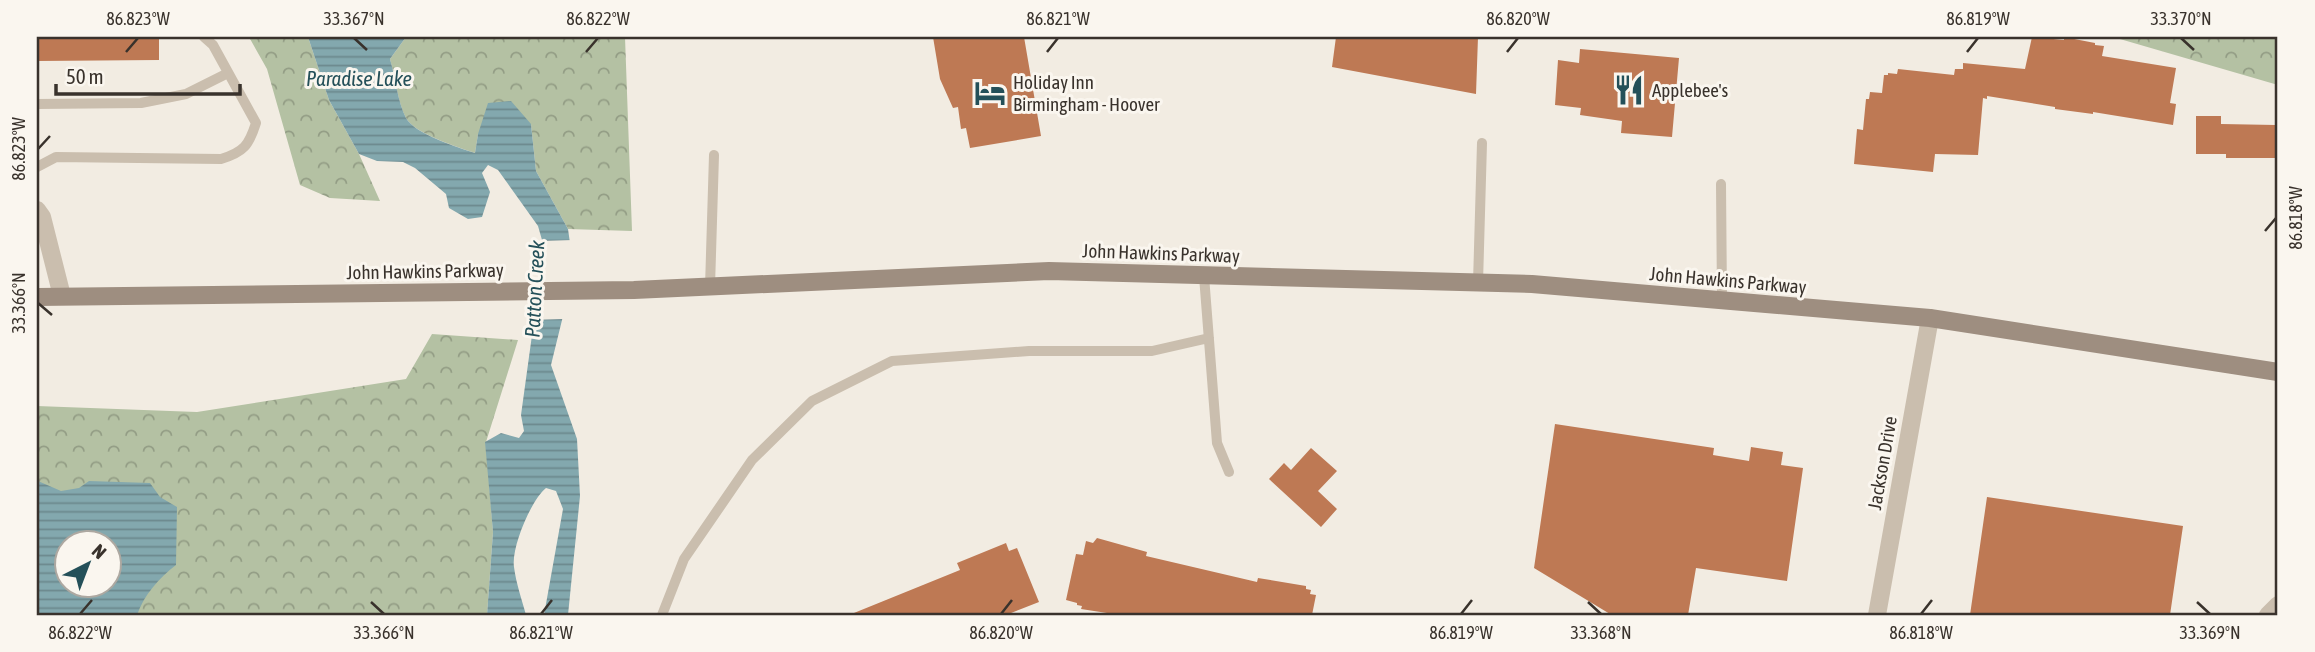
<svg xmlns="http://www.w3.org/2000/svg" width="2315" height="652" font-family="'Asap Condensed',sans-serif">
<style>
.forest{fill:url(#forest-crowns);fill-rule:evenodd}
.water{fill:url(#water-rules);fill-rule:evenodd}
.pier{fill:#f2ece2}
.building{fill:#be7954}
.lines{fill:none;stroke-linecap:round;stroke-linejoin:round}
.lane{stroke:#cabeae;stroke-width:10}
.street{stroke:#cabeae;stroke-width:18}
.secondary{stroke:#9e8e80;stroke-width:18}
.ticks{fill:none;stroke:#39322c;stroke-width:2.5}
.labels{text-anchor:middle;stroke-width:6;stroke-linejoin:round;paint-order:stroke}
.poi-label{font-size:19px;fill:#39322c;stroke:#faf6ef;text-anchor:start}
.street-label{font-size:19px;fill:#39322c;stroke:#faf6ef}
.water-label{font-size:21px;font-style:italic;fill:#245059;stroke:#faf6ef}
.neatline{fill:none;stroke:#39322c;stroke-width:2.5}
.ticks-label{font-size:18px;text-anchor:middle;fill:#39322c}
</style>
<defs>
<pattern id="forest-crowns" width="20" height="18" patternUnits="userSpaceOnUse" patternTransform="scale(1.75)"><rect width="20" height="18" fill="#b4c1a3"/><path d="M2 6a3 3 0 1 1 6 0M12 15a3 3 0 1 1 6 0" fill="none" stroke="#939d85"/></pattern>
<pattern id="water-rules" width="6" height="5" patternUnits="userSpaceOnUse" patternTransform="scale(1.75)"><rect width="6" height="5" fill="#83a8ae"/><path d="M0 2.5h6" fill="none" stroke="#6c898e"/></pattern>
</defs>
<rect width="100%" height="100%" fill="#f2ece2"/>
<path class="forest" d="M249 37H308L329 100 359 154 380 201 330 198 300 185 267 69Z
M406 37H625L632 231 568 229 536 171 531 124 478 134 475 153C458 147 415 134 406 118 398 103 395 77 390 59Z
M2113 37H2278V85Z
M432 334 518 340 486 442 493 532 487 615H37V406L197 412 406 379ZM66 544H108V586H66Z"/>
<path class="water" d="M308 37H406L390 59C395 76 398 103 406 118 415 134 457 147 475 153L478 134 488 103 511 101 531 124 536 171 568 229 574 271 551 365 577 439 580 496 568 615H544L563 509 556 491 546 488C531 500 511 548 514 567 516 583 522 600 526 615H487L493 532 485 442 501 433 519 438 524 431 521 415 536 306 542 240 538 226 498 170 488 165 482 173 490 192 482 217 468 219 449 208 446 194 415 168 403 162 377 161 359 154 329 100Z
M38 481 61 491 79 488 89 481 150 483 160 497 177 507 176 565C159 578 144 595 137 615H37ZM66 544H108V586H66Z"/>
<path class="pier" d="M573 240 577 271 564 319 530 320 538 241Z"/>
<path class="building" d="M37 37H159V60L37 61Z
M933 37H1024L1041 136 970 148 966 128 961 129 958 107 953 108 940 79Z
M1336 37H1478L1476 94 1332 67Z
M2032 37 2064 40V37L2095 43V45L2104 46 2102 56 2176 68 2170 103 2176 104 2173 125 2093 112V114L2055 109V107L1987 96V99L1983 98 1978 155 1935 154 1933 172 1854 164 1857 129 1863 130 1866 99H1869L1870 92 1882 93 1884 75H1888V73L1897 74 1898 69 1954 75 1955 69H1963V63L2025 69Z
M1580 49 1679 58 1672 137 1621 133 1622 121 1580 115 1581 108 1555 105 1558 60 1579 63Z
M2196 116H2221V124L2276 125V158H2226V154H2196Z
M1555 424 1714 448 1713 455 1749 461 1751 447 1783 452 1781 465 1803 468 1787 581 1696 568 1688 615H1621L1610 614 1534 568Z
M1311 448 1337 471 1318 491 1337 509 1321 527 1269 479 1284 463 1291 470Z
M1987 497 2183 526 2170 615H1970Z
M1097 538 1147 552 1146 556 1257 582 1258 578 1306 586V589L1311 590 1310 594 1316 595 1312 615H1120L1081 609 1082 606 1077 605V603L1066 600 1076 554 1083 555 1086 541 1093 543Z
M1006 543 1009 551 1017 548 1039 602 1006 615H849L960 570 957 563Z"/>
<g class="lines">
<path class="lane" d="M37 104 141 103 186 94 228 73
M37 167 56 157 221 159C244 152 249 145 256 123L213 45 204 37
M1721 184 1722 300
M1204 276 1217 443 1229 472
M1478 283 1482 143
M710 287 714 155
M662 615 684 559 752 460 812 401 892 361 1029 351H1152L1209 338"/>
<path class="street" d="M37 210 42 217 62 296
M1877 615 1930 318
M2268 615 2278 605"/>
<path class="secondary" d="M37 297 634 290 1049 271 1532 284 1930 318 2278 372"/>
</g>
<path class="ticks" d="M354 38 367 50M2181 38 2194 50M126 52 138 38M586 52 598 38M1047 52 1058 38M1507 52 1518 38M1967 52 1978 38M38 149 50 136M2265 231 2276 218M38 303 52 315M371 602 384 614M1588 602 1601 614M2197 602 2210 614M80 614 92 600M541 614 552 600M1001 614 1012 600M1461 614 1472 600M1921 614 1932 600"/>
<defs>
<g id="restaurant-bare" transform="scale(2.415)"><path d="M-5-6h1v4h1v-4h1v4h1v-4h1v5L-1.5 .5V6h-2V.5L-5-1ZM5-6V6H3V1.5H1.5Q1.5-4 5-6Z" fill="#245059" stroke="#faf6ef" stroke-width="2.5" paint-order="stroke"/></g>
<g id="hotel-bare" transform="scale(2.415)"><path d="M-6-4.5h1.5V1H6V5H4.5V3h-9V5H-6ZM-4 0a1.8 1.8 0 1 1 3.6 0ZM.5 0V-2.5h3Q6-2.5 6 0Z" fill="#245059" stroke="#faf6ef" stroke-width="2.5" paint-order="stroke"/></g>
</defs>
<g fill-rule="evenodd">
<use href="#restaurant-bare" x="1629" y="90"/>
<use href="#hotel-bare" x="990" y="93"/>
</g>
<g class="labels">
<g class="poi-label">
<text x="1013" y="89">Holiday Inn<tspan x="1013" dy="22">Birmingham - Hoover</tspan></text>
<text x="1652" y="97">Applebee's</text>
</g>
<g class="street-label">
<text transform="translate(1161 253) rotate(2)" y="7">John Hawkins Parkway</text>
<text transform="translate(425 271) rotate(-1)" y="7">John Hawkins Parkway</text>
<text transform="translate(1728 280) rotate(5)" y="7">John Hawkins Parkway</text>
<text transform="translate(1882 463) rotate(-80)" y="7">Jackson Drive</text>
</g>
<g class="water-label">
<text x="359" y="86">Paradise Lake</text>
<text transform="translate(535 289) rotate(-87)" y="7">Patton Creek</text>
</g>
</g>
<rect width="2315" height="652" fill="none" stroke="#faf6ef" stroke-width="77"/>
<g transform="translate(88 564) rotate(42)"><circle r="33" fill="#faf6ef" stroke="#ada8a1" stroke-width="2"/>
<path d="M0-5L12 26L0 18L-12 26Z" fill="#245059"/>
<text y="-10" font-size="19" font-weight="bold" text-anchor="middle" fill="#39322c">N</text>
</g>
<path d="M56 84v10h184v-10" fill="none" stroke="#39322c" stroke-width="3.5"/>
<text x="66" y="84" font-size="21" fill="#39322c" stroke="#faf6ef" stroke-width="5" paint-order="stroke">50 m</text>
<rect x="38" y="38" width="2238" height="576" class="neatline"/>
<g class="ticks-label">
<text x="138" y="25">86.823°W</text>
<text x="354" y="25">33.367°N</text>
<text x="598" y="25">86.822°W</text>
<text x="1058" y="25">86.821°W</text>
<text x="1518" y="25">86.820°W</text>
<text x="1978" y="25">86.819°W</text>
<text x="2181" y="25">33.370°N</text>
<text transform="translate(19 149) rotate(-90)" y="6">86.823°W</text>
<text transform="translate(2296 218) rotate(-90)" y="6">86.818°W</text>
<text transform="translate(19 303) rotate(-90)" y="6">33.366°N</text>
<text x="80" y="639">86.822°W</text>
<text x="384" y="639">33.366°N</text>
<text x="541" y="639">86.821°W</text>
<text x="1001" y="639">86.820°W</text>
<text x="1461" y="639">86.819°W</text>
<text x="1601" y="639">33.368°N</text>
<text x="1921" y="639">86.818°W</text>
<text x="2210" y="639">33.369°N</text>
</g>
</svg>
